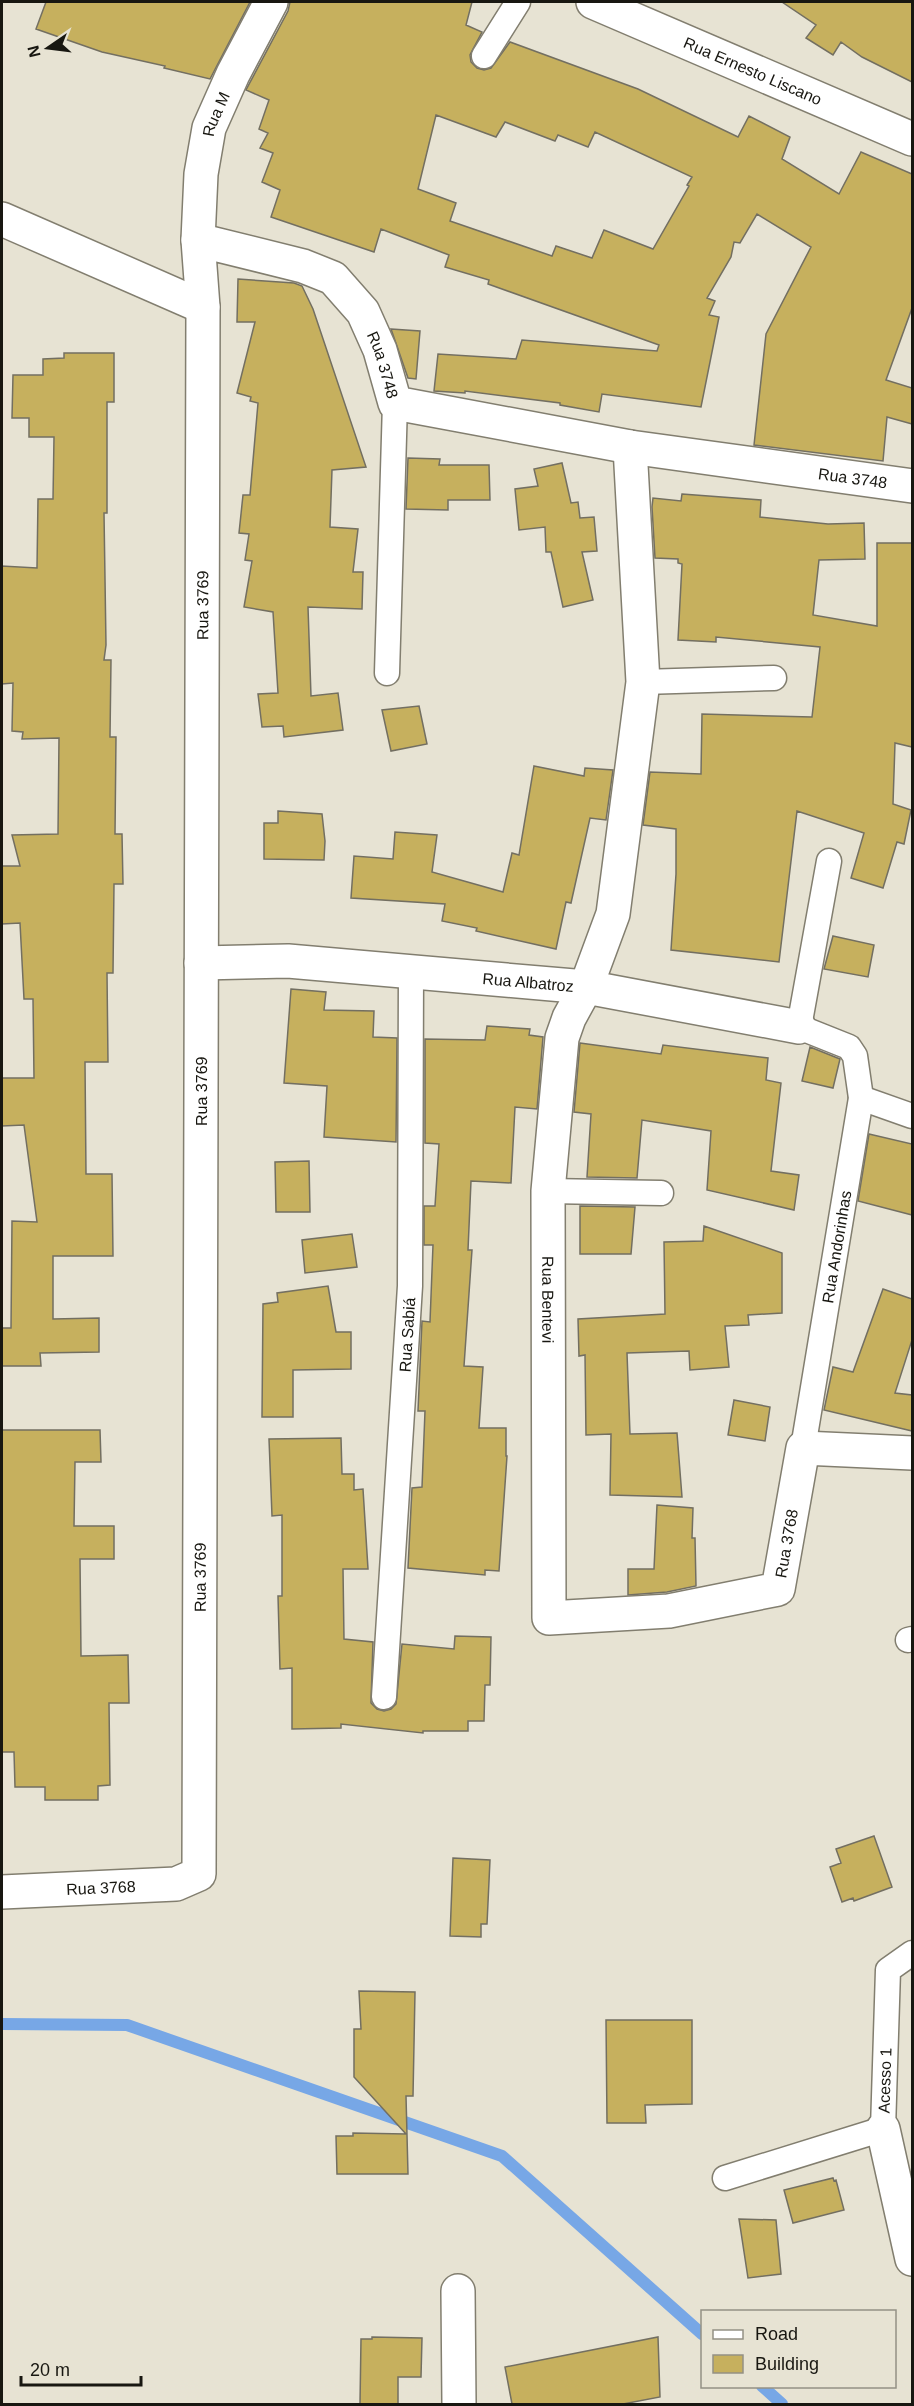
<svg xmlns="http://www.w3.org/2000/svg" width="914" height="2406" font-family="Arial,sans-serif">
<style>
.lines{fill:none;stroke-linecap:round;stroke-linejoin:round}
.stream{stroke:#77a7e6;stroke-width:12}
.building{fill:#c6b05e;stroke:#736f61;stroke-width:1.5;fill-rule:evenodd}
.service-casing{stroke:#827e6f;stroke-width:27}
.minor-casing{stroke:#827e6f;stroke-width:36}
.service{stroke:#fff;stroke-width:24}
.minor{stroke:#fff;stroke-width:33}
.labels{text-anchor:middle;stroke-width:5;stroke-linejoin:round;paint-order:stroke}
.street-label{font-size:16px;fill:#181711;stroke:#e7e3d3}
</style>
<rect width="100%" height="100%" fill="#e7e3d3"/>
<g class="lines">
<path class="stream" d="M2 2024 127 2025 502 2156 702 2334
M762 2386 782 2404"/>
</g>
<path class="building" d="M46 2H250L210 79 164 68 165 66 102 52 36 29Z
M290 2H472L466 25 482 32 470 55 471 62 477 68 484 70 491 68 510 42 638 89 738 137 749 116 790 137 782 159 839 194 861 152 912 174V308L886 380 912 388V424L887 417 883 461 754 445 766 334 811 247 757 214 740 243 734 242 731 257 707 298 715 301 709 315 719 317 701 407 602 394 599 412 560 405V403L465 391V393L434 391 438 354 516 359 522 340 657 351 659 345 488 284 489 280 445 267 449 255 381 229 374 252 271 217 280 190 262 182 273 153 260 148 268 133 259 129 269 100 246 90 288 11ZM436 115 496 137 505 122 555 141 558 135 588 147 595 132 692 177 687 185 689 186 653 249 604 230 592 258 556 246 552 256 450 221 456 203 418 189Z
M782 2H912V82L862 57 841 42 833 55 806 38 816 25Z
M238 279 294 283 302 286 313 309 366 467 332 470 330 527 358 529 353 572H363L362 609 308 607 311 696 338 693 343 730 284 737 283 726 262 727 258 694 278 693 273 612 244 607 252 561 245 560 249 534 239 533 243 495H250L258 403 250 401 251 397 237 393 255 322H237Z
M391 329 420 331 416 379 408 378Z
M64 353H114V402H107V513H104L106 645 104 660H111L110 737H116L115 834H122L123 884H114L113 973H107L108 1062H85L86 1174H112L113 1256H53V1319L99 1318V1352L40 1353 41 1366H2V1328H11L12 1221 37 1222 24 1125 2 1126V1078H34L33 999H24L20 923 2 924V866H20L12 835 58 834 59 738 22 739 23 732 12 731 13 683 2 684V566L37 568 38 499H53L54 437H29V418H12L13 375H43V359L64 358Z
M408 458 440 459 439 465H489L490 500H448V510L406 509Z
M562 463 571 503 578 502 580 518 594 517 597 551 582 552 593 600 563 607 551 552H546L545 527 519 530 515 489 538 486 534 469Z
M682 494 761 500 760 517 828 524 864 523 865 559 819 560 813 615 877 626V543H912V747L895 743 893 804 911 810 904 844 897 842 883 888 851 878 864 833 797 811 779 962 671 950 676 874V829L643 825 650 772 701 774 702 714 812 717 820 647 716 637V642L678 640 682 564 678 563V559L655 558 652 507 653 498 681 501Z
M419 706 427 744 391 751 382 710Z
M534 766 584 776 585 768 613 770 606 820 590 818 571 903 566 902 556 949 476 931 477 928 442 921 445 904 351 898 354 856 393 859 395 832 437 835 432 872 503 892 512 853 519 855Z
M278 811 322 814 325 841 324 860 264 859V823H278Z
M833 936 874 945 868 977 824 969Z
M291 989 326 992 324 1010 374 1011 373 1037 397 1038 396 1142 324 1137 327 1086 284 1083Z
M487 1026 530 1029 529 1035 543 1037 537 1109 515 1107 511 1183 471 1181 468 1250H472L464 1366 483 1367 479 1428H506V1456H507L499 1571 485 1570V1575L408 1568 412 1488 422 1487 425 1411H418L422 1321 430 1322 433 1245H424V1206H435L439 1144 425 1143V1039L485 1040Z
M580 1043 661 1054 663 1045 768 1058 766 1080 781 1083 771 1171 799 1175 794 1210 707 1190 711 1131 642 1120 637 1178 587 1177 591 1114 574 1112Z
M810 1047 840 1059 833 1088 802 1081Z
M869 1134 912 1144V1215L858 1201Z
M309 1161 310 1212H276L275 1162Z
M580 1206 635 1207 631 1254H580Z
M704 1226 782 1253V1313L748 1315 749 1325 725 1326 729 1367 690 1370 689 1351 627 1353 630 1434 677 1433 682 1497 610 1495 611 1434 586 1435 585 1355 579 1356 578 1319 665 1314 664 1242 703 1241Z
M352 1234 357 1267 305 1273 302 1240Z
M328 1286 336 1332H351V1369L293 1370V1417H262L263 1304 278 1302 277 1293Z
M883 1289 912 1299V1340L895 1393 912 1395V1431L824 1410 833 1367 853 1372Z
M734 1400 770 1407 765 1441 728 1435Z
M2 1430H100L101 1462H75L74 1526H114V1559H80L81 1656 128 1655 129 1703H109L110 1785 98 1786V1800H45V1787H15L14 1752H2Z
M341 1438 342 1474H354V1490L363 1489 368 1569H343L344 1639 373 1642 371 1703 377 1709 384 1711 391 1709 396 1704 402 1644 454 1649 455 1636 491 1637 490 1685H485L484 1721H468V1731H423V1733L341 1724V1728L292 1729V1668L280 1669 278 1596H282V1515L272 1516 269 1439Z
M657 1505 693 1508 692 1538H695L696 1586 667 1592 628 1595V1569H654Z
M874 1836 892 1887 854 1901 853 1898 842 1902 830 1867 841 1863 836 1849Z
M453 1858 490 1860 487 1924H481V1937L450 1936Z
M359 1991 415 1992 413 2096H406L408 2174H337L336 2136H353V2133L406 2134 354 2077V2029H361Z
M606 2020H692V2104L645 2105 646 2123H607Z
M833 2178 834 2181 836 2180 844 2210 793 2223 784 2190Z
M739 2219 776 2220 781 2274 748 2278Z
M372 2337 422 2338 421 2377H398V2404H360L361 2339H372Z
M658 2337 660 2397 623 2404H512L505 2367Z"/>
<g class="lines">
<g class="service-casing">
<g id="service">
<path d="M484 56 518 2"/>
<path d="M387 673 395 403"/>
<path d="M643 682 774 678"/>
<path d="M861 1098 912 1116"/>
<path d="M548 1191 661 1193"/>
<path id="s1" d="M803 1448 861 1098 855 1056 849 1047 799 1027 829 861"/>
<path d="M908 1640 912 1639"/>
<path id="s2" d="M384 1697 410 1286 411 970"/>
<path id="s3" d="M725 2178 883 2129 888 1970 912 1953"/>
</g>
</g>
<g class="minor-casing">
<g id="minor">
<path id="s4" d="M593 2 912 139"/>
<path d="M2 219 203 307"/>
<path id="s5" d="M198 240 201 174 209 128 233 74 271 2"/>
<path id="s6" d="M630 447 643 682 613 914 586 987 569 1018 562 1038 548 1191 549 1618 669 1611 778 1589 803 1448 912 1453"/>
<path id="s7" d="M201 963 288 961 586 987 799 1027"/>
<path id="s8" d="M2 1892 176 1884 199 1874 203 307 198 240 303 266 333 278 363 312 380 350 395 403 630 447 912 486"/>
<path d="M883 2129 912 2259"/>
<path d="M458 2291 459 2404"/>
</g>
</g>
<use href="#service" class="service"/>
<use href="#minor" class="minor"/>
</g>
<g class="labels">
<g class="street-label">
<text dy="6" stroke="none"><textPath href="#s4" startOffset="174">Rua Ernesto Liscano</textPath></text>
<text dy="6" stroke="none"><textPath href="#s5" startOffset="128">Rua M</textPath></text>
<text dy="6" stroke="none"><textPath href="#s8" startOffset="2076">Rua 3748</textPath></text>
<text dy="6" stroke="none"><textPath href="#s8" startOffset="2580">Rua 3748</textPath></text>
<text dy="6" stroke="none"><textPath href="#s8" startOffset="1468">Rua 3769</textPath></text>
<text dy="6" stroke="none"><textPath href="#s7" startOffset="328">Rua Albatroz</textPath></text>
<text dy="6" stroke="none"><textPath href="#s8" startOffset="982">Rua 3769</textPath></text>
<text dy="6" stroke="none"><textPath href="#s1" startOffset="204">Rua Andorinhas</textPath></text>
<text dy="6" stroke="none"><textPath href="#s6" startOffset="866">Rua Bentevi</textPath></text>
<text dy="6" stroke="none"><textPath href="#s2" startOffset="363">Rua Sabiá</textPath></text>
<text dy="6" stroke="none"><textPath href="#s6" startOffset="1462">Rua 3768</textPath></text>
<text dy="6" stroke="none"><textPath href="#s8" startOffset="496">Rua 3769</textPath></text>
<text dy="6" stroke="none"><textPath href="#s8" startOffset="99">Rua 3768</textPath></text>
<text dy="6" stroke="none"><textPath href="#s3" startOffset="214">Acesso 1</textPath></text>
</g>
</g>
<rect width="914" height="2406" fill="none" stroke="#181711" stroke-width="6"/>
<rect x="701" y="2310" width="195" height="78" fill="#e7e3d3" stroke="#949185" stroke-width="1.5"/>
<rect x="713" y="2330" width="30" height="9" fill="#ffffff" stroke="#949185" stroke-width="1.5"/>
<text x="755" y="2340" font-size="18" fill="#181711">Road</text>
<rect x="713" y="2355" width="30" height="18" fill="#c6b05e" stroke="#949185" stroke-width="1.5"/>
<text x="755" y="2370" font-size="18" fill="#181711">Building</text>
<g transform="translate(48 48) rotate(256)" stroke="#e7e3d3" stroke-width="4.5" paint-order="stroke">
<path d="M0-4.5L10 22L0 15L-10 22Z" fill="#181711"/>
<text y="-9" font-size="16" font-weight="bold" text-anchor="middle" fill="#181711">N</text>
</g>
<path d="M21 2376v9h120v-9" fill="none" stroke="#181711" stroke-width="3"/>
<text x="30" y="2376" font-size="18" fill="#181711" stroke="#e7e3d3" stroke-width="4.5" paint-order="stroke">20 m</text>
</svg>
